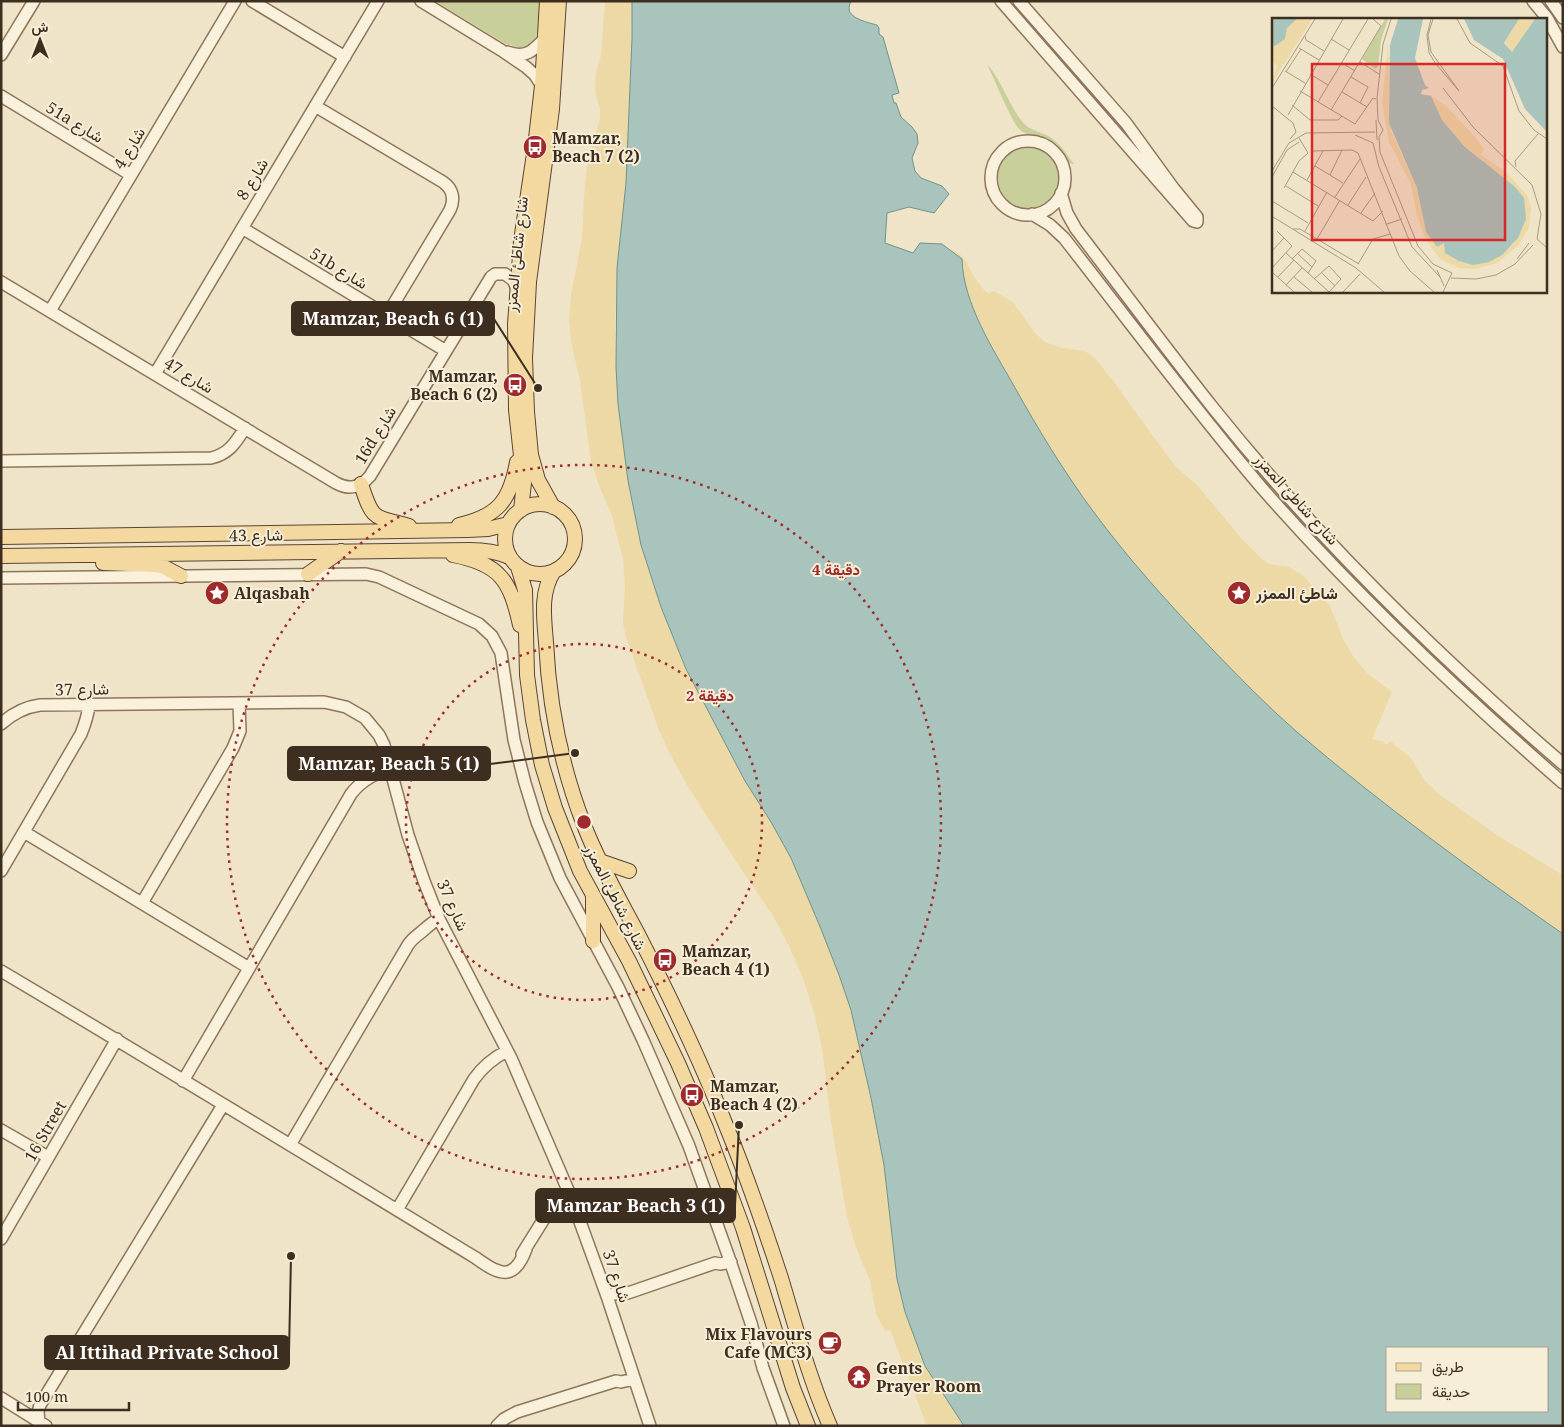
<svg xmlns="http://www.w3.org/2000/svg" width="1564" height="1427" font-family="'Noto Serif',Vazirmatn,serif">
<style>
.green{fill:#c9cf9b}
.sand{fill:#ecd9a5}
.water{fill:#a9c4bc;stroke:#6f938a;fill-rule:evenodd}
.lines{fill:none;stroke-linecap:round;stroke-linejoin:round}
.minor-casing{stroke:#8d765c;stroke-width:14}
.major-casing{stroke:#5b4430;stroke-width:16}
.minor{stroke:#faf1dc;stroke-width:11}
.major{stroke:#f3d9a0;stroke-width:14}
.ring{fill:none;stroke:#9e2a2b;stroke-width:2.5;stroke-dasharray:2.5 5}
.labels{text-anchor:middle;stroke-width:4;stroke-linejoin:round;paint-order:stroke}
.street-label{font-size:16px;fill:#3d2e20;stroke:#f7eed8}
.poi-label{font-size:16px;font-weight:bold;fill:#3d2e20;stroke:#f7eed8;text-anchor:start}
.inset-road{fill:none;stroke:#a89b85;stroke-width:1}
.view{fill:#d62828;fill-opacity:0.15;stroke:#d62828;stroke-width:2.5}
.inset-edge{fill:none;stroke:#3d2e20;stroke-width:2.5}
.centre{fill:#9e2a2b;stroke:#f7eed8;stroke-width:2.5}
.ring-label{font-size:15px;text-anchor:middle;font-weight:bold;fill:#9e2a2b;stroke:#f7eed8;stroke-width:4;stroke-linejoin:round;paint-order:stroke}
.leader{fill:none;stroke:#3d2e20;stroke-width:2}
.callout-dot{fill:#3d2e20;stroke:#f7eed8;stroke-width:2}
.callout{fill:#3d2e20;stroke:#3d2e20;stroke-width:2}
.callout-label{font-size:18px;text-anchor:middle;font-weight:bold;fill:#fff}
</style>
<rect width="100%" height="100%" fill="#f0e4c8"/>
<path class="green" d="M435 1H539C538 20 543 51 515 48L510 44 509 46Z
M987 64C1002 81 1008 103 1021 120 1029 132 1044 131 1054 140 1062 146 1068 156 1074 164L1067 163C1062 155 1057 147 1049 142 1041 136 1029 137 1020 130 1011 121 994 78 987 64Z
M998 178a30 30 0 1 1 60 0a30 30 0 1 1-60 0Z"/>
<path class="sand" d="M605 1H632L629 127 626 183 617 268 615 329 618 404 628 481 641 545 661 607 686 669 745 781 771 822 791 858 821 929 839 975 851 1010 871 1098 884 1165 897 1279 905 1312 925 1366 964 1426H927L890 1330 885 1331 876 1314 870 1281 856 1247 847 1217 831 1122 822 1048 814 1012 803 978 789 946 772 914 741 869 690 790 669 752 658 728 625 634 623 622 625 588 623 559 612 516 598 483 591 461 580 381 571 341 569 319 571 295 582 238 584 197 587 167 600 118V108L596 96 595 84 596 73 601 56Z
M947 249C967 253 967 267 977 281 980 286 985 290 988 294L994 291 1013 302 1034 332 1045 342 1061 348 1085 351 1095 358 1114 382 1175 466 1197 485 1241 538 1262 559 1269 564 1289 567 1304 576 1314 589 1330 606 1343 639 1353 656 1367 673 1392 692 1372 739 1382 741 1387 745 1390 741 1411 758 1425 781 1440 795 1503 839 1563 875V934C1472 870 1382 805 1297 732 1267 706 1239 677 1211 648 1170 605 1129 560 1093 512 1064 472 1038 429 1014 386 993 349 963 303 962 259Z"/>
<path class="water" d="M632 1H851C850 3 849 7 849 9 850 19 870 23 877 25L879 28V34L883 37 899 93 892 95 894 103H896L901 117 912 127 917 134 918 143 912 158 915 171 921 178 942 186 949 194 934 213 909 207 887 213 885 243 913 253 920 243 942 244 962 259C963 303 993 349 1014 386 1038 429 1064 472 1093 511 1129 560 1170 605 1211 648 1239 677 1267 706 1297 732 1382 805 1472 870 1563 934V1426H964L925 1366 905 1312 897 1279 884 1165 871 1098 851 1010 839 975 821 929 791 858 771 822 745 781 686 669 661 607 641 545 628 481 618 404 616 367 617 268 626 183 632 38ZM1388 1348H1548V1411H1388Z"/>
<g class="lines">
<g class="minor-casing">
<path id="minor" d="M252 1 345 57
M421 1 501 50 526 67 535 75 542 86
M1001 1 1193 221 1197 222V217L1174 189 1126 123 1019 1
M1533 1 1547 18 1563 47
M1551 1 1563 18
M507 52C526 59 533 51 546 37
M1 55 34 1
M1 96 131 175
M315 106 443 182C453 189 455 199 450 210L387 315
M991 178a37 37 0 1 1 74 0a37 37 0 1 1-74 0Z
M1061 193 1067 213 1076 229C1122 289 1167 350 1214 409 1318 539 1438 656 1563 764
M1032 214 1050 225 1064 238C1129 321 1192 406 1261 487 1354 593 1456 690 1563 783
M242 228 446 351
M1 282 336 483C349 490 360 488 370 476L491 277 495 274H505L513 280 517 288
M50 311 235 1
M155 374 378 1
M1 461 211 458C229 454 236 442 245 428
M1 578 366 574 379 577 479 624 492 636 501 653 514 740 525 783 537 822 560 878 618 987 643 1040 689 1146 728 1255 751 1323 763 1368 784 1426
M1 724C12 714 25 707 40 705L324 702 346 707 365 718 379 735 384 745 408 835 424 881 439 919 511 1058 571 1197 607 1296 650 1426
M24 832 249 968
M1 871 81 734C85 724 88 716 89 705
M142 903 233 748 240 731 239 703
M1 971C160 1065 318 1162 476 1258 499 1275 514 1282 526 1249
M183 1081 351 794C361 781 375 773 390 770
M1 1130 48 1157
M290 1145 408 945C413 937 420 934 426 928 431 924 434 921 439 919
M397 1210 474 1079C482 1068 495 1057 507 1051
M1 1239 117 1039
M522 1254 547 1214 559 1206 562 1202 571 1197
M607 1296 622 1292 628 1293 715 1263 720 1264 731 1262
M1 1398 46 1426
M39 1421 38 1412 40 1405 223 1105
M497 1426 504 1419 517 1412 616 1381 621 1382 634 1379"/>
</g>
<g class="major-casing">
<path id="major" d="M361 484C373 522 374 516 409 526
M505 539a35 35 0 1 1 70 0a35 35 0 1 1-70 0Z
M553 507 538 480 531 455 527 412 525 358 529 282 552 109 559 1
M521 510 524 483 516 410 515 324 521 241 535 147 542 86 547 1
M459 525C498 516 510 501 517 462
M1 537 468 530 488 529 508 524
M453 555C500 564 510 580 520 625
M1 556 470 550C484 550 496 551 509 557
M103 563 155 565 162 566 181 576
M518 567 525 590 527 675 533 720 542 765 555 808 580 871 629 961 678 1063 706 1128 743 1228 793 1388 808 1426
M554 571C540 592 544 618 546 642 549 705 561 766 584 825 599 864 620 900 639 936 670 997 700 1059 725 1123 746 1174 764 1226 781 1278 796 1328 809 1378 830 1426
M308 574 341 551
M600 861 629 871
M593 941V897"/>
</g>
<use href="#minor" class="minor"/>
<use href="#major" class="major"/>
</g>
<g class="ring">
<circle cx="584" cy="822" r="178"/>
<circle cx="584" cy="822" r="357"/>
</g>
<defs>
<g id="bus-disc" transform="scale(1.25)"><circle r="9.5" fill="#9e2a2b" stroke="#f7eed8"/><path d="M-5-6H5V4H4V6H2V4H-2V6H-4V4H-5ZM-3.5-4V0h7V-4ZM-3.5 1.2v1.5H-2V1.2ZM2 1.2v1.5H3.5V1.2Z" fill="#fff"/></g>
<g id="sight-disc" transform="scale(1.25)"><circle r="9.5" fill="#9e2a2b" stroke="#f7eed8"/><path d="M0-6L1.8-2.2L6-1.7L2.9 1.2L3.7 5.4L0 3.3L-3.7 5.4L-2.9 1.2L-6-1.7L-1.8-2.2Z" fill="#fff"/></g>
<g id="cafe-disc" transform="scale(1.25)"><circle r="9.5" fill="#9e2a2b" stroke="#f7eed8"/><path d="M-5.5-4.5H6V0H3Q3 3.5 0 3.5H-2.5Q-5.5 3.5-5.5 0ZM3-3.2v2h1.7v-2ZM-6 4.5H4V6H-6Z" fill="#fff"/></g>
<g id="temple-disc" transform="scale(1.25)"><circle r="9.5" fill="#9e2a2b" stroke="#f7eed8"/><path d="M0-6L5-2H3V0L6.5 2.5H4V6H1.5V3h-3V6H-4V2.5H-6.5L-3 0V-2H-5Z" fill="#fff"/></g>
</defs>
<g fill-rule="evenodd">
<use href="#bus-disc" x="535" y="147"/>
<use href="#bus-disc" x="515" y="385"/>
<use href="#sight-disc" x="217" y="593"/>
<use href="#sight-disc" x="1239" y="593"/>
<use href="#bus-disc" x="665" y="960"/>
<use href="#bus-disc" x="692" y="1095"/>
<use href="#cafe-disc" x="830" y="1343"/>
<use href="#temple-disc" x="859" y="1377"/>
</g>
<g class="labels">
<g class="street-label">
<text transform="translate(75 122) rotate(31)" y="6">51a شارع</text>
<text transform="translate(129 148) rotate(-59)" y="6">شارع 4</text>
<text transform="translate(252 179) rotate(-59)" y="6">شارع 8</text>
<text transform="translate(516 254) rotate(-84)" y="6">شارع شاطئ الممزر</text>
<text transform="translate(339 268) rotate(31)" y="6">51b شارع</text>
<text transform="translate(189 375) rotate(31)" y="6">شارع 47</text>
<text transform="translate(375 435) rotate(-59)" y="6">16d شارع</text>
<text transform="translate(1297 499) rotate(48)" y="6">شارع شاطئ الممزر</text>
<text transform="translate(256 535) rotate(-1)" y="6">شارع 43</text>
<text transform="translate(82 689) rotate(-1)" y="6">شارع 37</text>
<text transform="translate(616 897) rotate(63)" y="6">شارع شاطئ الممزر</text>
<text transform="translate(453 905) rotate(66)" y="6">شارع 37</text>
<text transform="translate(45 1131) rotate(-60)" y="6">16 Street</text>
<text transform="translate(617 1276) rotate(71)" y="6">شارع 37</text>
</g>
<g class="poi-label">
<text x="552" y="144">Mamzar,<tspan x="552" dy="18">Beach 7 (2)</tspan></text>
<text x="498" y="382" text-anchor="end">Mamzar,<tspan x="498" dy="18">Beach 6 (2)</tspan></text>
<text x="234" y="599">Alqasbah</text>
<text x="1256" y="599">شاطئ الممزر</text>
<text x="682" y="957">Mamzar,<tspan x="682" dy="18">Beach 4 (1)</tspan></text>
<text x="710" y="1092">Mamzar,<tspan x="710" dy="18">Beach 4 (2)</tspan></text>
<text x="812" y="1340" text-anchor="end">Mix Flavours<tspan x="812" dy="18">Cafe (MC3)</tspan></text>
<text x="876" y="1374">Gents<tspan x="876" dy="18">Prayer Room</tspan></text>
</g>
</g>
<g transform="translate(1272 18)">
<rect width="275" height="275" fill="#f0e4c8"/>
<path d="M113 1H116L109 22 106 49 103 51 90 41Z" fill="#c9cf9b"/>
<path d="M25 1H40L0 65 5 48 1 44 0 27 13 21 15 10ZM247 1H263L244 31 239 34 233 24ZM116 27 119 113 145 170 154 214 165 229 172 224 173 235 194 245 217 244 241 227 254 201 242 168 187 123 170 102 157 76 175 89 204 120 212 131 209 137 234 154 255 177 259 190 257 209 247 227 225 245 202 251 187 250 168 241 154 222 145 198 139 166 117 124 110 85Z" fill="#ecd9a5"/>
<path d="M0 1H25L15 10 13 21 3 28 0 27ZM126 1H151L143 40 153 67 157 70 150 72 149 76 159 78 170 102 192 128 242 168 252 180 254 201 246 220 230 237 217 244 201 247 187 243 173 235 172 225 165 229 154 214 145 170 117 105 118 27ZM192 1H247L232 25 240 34 263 1H275V114L253 91 231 41 202 22Z" fill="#a9c4bc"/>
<path class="inset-road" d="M119 1 111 26 105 80 106 102 111 112 107 119 108 134 146 228 161 246 180 255 171 274M159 1 155 17 157 35 164 46 187 73 159 34 156 17 161 1M185 1 198 25 231 48 247 93 262 112 275 121M33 18 34 22 52 33M59 21 77 32M27 30 47 42M88 44 107 56M70 45 83 53M13 53 33 65M14 54 29 31M38 56 56 67M79 59 96 69 88 85M0 70 43 1M171 70 201 109 260 167 269 196 265 221 275 230M28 73 83 106 101 80 104 81M70 74 95 89M46 84 96 1M20 87 38 102H66L70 98M0 88 21 105 24 114 18 121M59 92 109 8 101 1M16 97 71 1M104 102 105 122M83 117 101 125 107 149 140 229 168 259M27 120 36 135M39 133 80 132 86 135 127 238 138 253 162 274M43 148 71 165M244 149 243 143 266 116M0 153 17 125 34 115 103 114M21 154 101 203 111 193M58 157 70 132M0 159 15 132 27 124M35 162 51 133M14 168 46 188M12 170 27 143 36 135M63 179 88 141M0 183 36 205M76 187 94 159M89 195 103 175M1 199 84 250 112 274M115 206 130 201M21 211H28L87 246M33 213 55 174M45 221 68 182M0 233 12 220M14 235 57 274M25 235 40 249M20 241 30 231 44 243 36 255M245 241 257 225M86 246 101 221 118 216M0 250 20 228 5 213M165 252 172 268M0 254 22 274M49 254 63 268M6 259 22 242M22 259 40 274M179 260 204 261 224 257 243 246 261 227M42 261 57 248 69 261 57 274M14 267 30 250M71 274 88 256"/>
<path class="view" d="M40 46H233V222H40Z"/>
<rect width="275" height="275" class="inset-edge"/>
</g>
<circle cx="584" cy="822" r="8" class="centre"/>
<g class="ring-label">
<text x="836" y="575">4 دقيقة</text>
<text x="710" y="701">2 دقيقة</text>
</g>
<path class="leader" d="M538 388L494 319M575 753L490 764M739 1125L735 1206M291 1256L289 1353"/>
<g class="callout-dot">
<circle cx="538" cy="388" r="5"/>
<circle cx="575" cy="753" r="5"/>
<circle cx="739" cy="1125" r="5"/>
<circle cx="291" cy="1256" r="5"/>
</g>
<g class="callout">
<rect x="292" y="302" width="202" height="33" rx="5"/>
<rect x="288" y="747" width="202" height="33" rx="5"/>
<rect x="536" y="1189" width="199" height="33" rx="5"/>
<rect x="45" y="1336" width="244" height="33" rx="5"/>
</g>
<g class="callout-label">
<text x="393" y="325">Mamzar, Beach 6 (1)</text>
<text x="389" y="770">Mamzar, Beach 5 (1)</text>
<text x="636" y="1212">Mamzar Beach 3 (1)</text>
<text x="167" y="1359">Al Ittihad Private School</text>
</g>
<rect width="1564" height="1427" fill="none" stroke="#3d2e20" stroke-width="5"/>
<rect x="1386" y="1347" width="162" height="65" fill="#f7eed8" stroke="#ada18e"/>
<rect x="1396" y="1363" width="25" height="8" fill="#f3d9a0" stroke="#ada18e"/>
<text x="1432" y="1372" font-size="15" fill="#3d2e20">طريق</text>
<rect x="1396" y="1384" width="25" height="15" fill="#c9cf9b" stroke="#ada18e"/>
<text x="1432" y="1397" font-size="15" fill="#3d2e20">حديقة</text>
<g transform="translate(40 40)" stroke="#f7eed8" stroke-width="4" paint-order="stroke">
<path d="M0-4L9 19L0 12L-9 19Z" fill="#3d2e20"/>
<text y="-8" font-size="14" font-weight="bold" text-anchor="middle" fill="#3d2e20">ش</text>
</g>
<path d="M18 1402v8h111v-8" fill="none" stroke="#3d2e20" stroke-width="2.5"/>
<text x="25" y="1402" font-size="15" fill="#3d2e20" stroke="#f7eed8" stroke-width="4" paint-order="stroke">100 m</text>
</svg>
